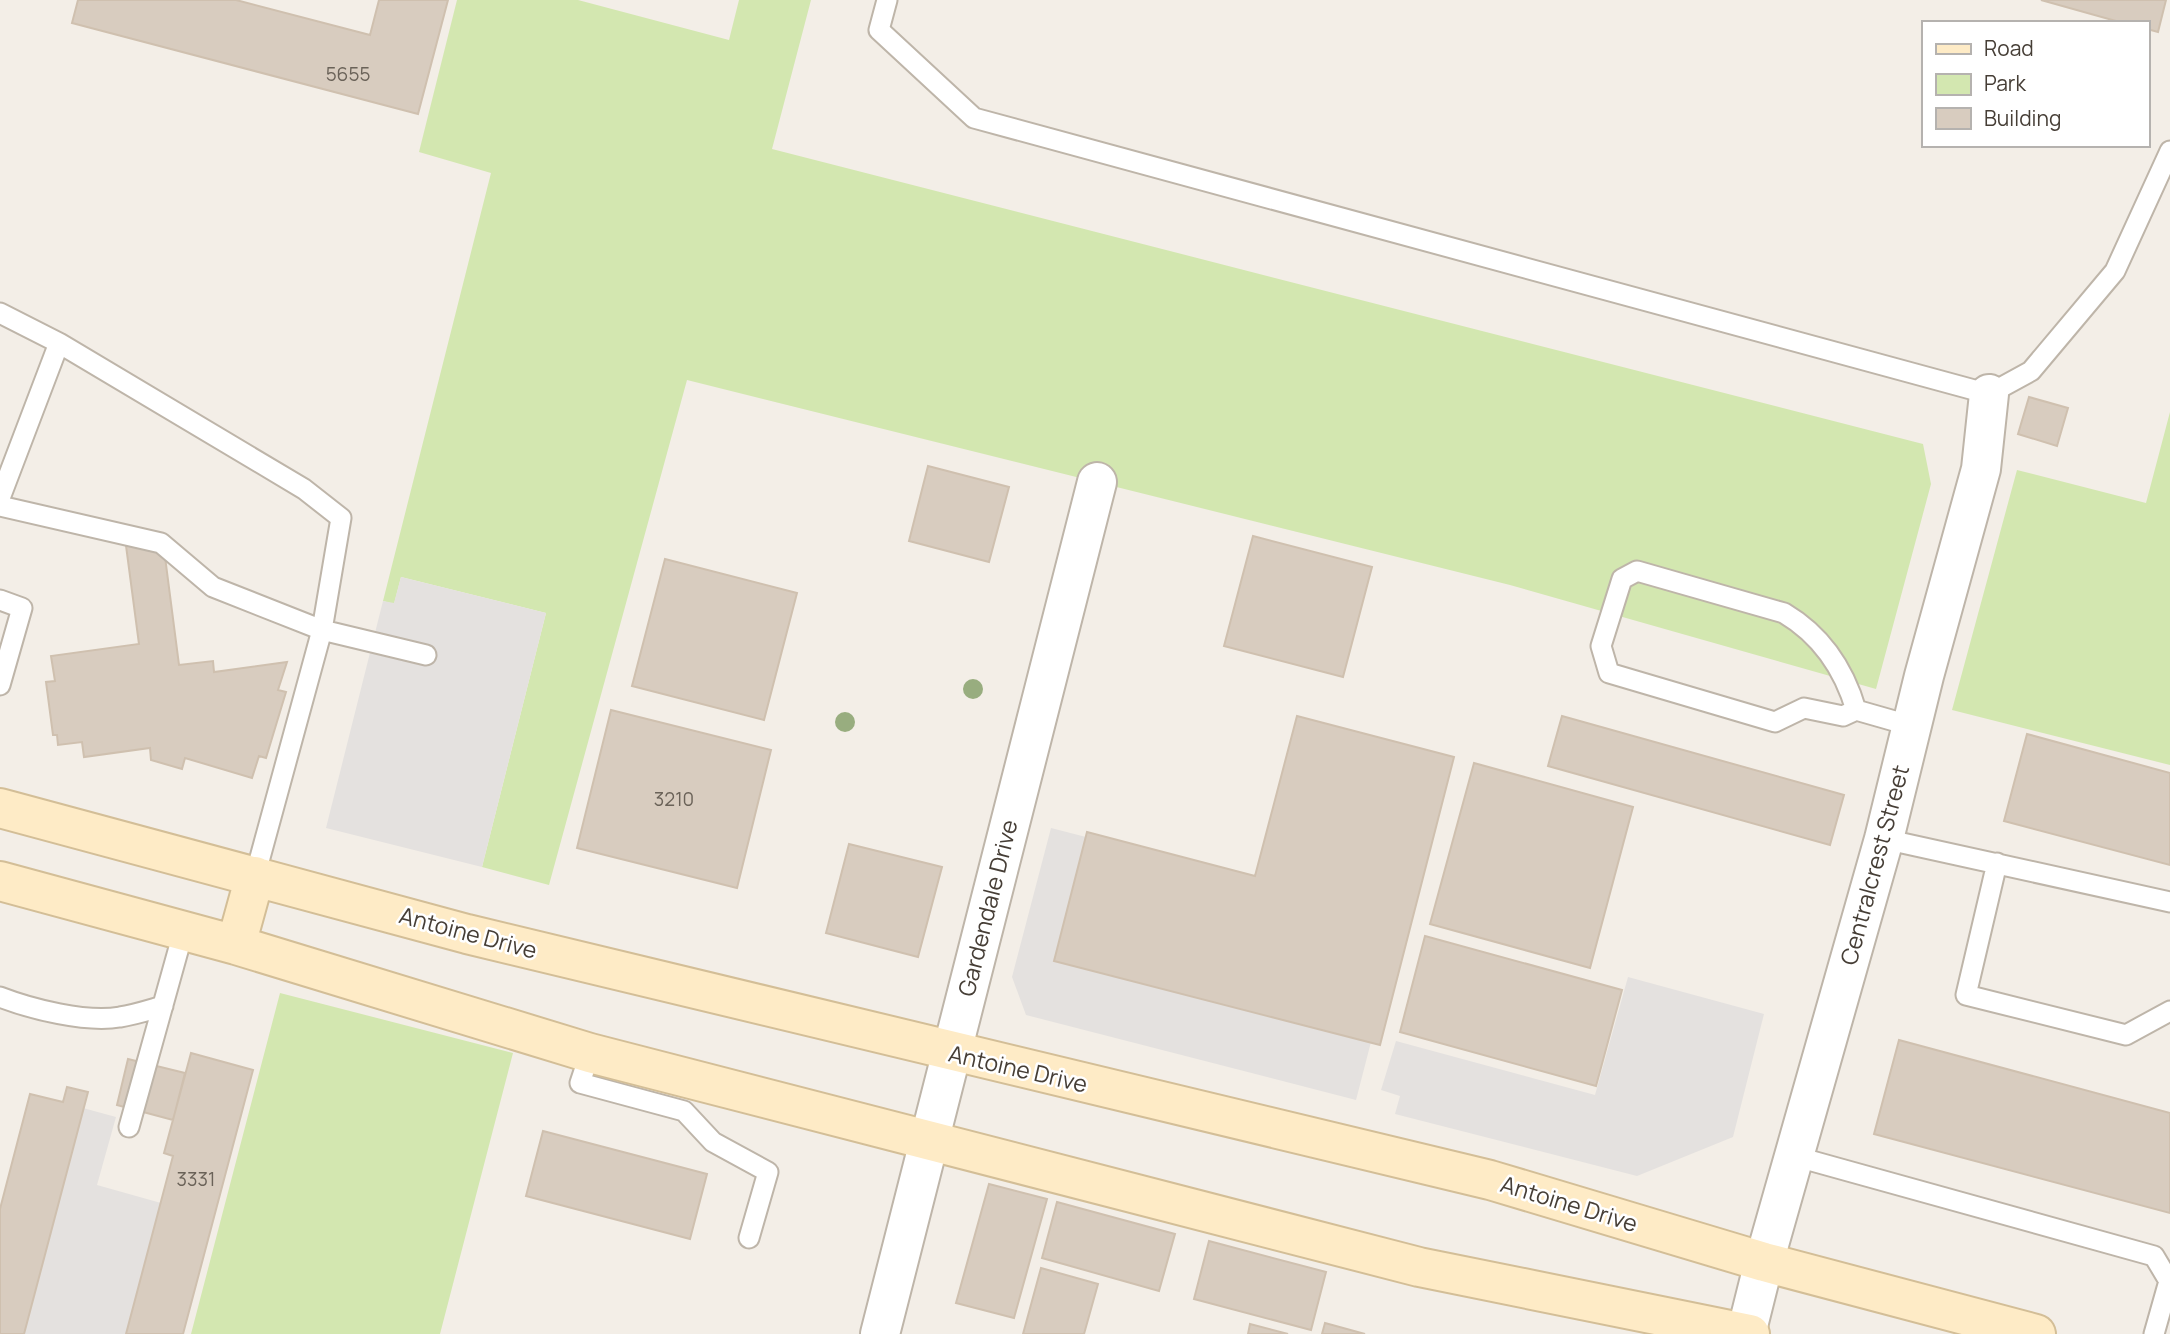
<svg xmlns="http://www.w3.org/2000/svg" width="2170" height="1334" font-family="Manrope,sans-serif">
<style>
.green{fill:#d3e7b0}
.parking{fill:#e4e1df}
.building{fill:#d8ccbf;stroke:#cfc0af;stroke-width:2}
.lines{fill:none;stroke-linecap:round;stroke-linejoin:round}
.service-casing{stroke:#beb5a9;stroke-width:23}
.minor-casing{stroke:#beb5a9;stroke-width:42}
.tertiary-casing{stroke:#beb5a9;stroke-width:42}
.secondary-casing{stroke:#d3be97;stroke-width:42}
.service{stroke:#fff;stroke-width:19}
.minor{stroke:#fff;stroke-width:38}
.tertiary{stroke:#fff;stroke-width:38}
.secondary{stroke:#feebc6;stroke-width:38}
.tree{fill:#98ad7f}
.labels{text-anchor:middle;stroke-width:5;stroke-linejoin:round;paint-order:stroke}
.number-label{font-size:19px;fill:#6a6258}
.street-label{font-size:23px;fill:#463e36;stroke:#fff}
</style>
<rect width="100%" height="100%" fill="#f3eee7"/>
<path class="green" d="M457 0H578L729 40 739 0H811L772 149 1923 444 1931 484 1876 689 1510 585 687 380 549 885 482 867 546 613 401 577 394 604 383 601 491 173 419 152Z
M2170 412V765L1952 710 2017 470 2146 503Z
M280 993 513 1053 440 1334H191Z"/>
<path class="parking" d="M401 577 546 613 482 867 326 828 383 601 394 603Z
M1051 828 1086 837 1054 961 1371 1042 1356 1100 1026 1015 1012 977Z
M1628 977 1764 1014 1733 1137 1637 1176 1395 1114 1400 1096 1381 1090 1396 1041 1595 1095Z
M83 1108 116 1117 97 1185 161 1203 126 1334H24Z"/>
<path class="building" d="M78 0H236L370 35 379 0H448L418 114 72 23Z
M2041 0H2166L2158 32 2147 29V23H2123Z
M2029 397 2068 408 2057 446 2018 434Z
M928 466 1009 487 989 562 909 541Z
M1253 536 1372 567 1343 677 1224 646Z
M125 538 164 549 179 665 213 661 214 672 287 662 278 690 286 692 266 758 259 756 252 778 185 758 182 769 151 760 150 748 84 757 82 742 58 745 57 735H53L46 682 55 681 51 656 139 644Z
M665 559 797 593 764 720 632 686Z
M611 710 771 750 737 888 577 848Z
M1297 716 1454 757 1380 1045 1054 961 1087 832 1255 876Z
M1562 716 1844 795 1830 845 1548 766Z
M2027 734 2170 773V865L2004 821Z
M1474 763 1633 807 1590 968 1430 924Z
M849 844 942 867 918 957 826 933Z
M1425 936 1622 990 1596 1086 1400 1032Z
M1899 1040 2170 1113V1213L1874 1134Z
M191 1053 253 1070 183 1334H126L173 1156 164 1153Z
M128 1059 185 1073 173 1120 117 1105Z
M67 1087 88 1092 24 1334H0V1209L30 1094 63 1102Z
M543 1131 707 1174 690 1239 526 1196Z
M989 1184 1047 1199 1014 1318 956 1303Z
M1057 1202 1175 1234 1159 1291 1042 1258Z
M1209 1241 1326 1272 1311 1330 1194 1299Z
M1041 1268 1098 1284 1084 1334H1023Z
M1325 1323 1365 1334H1322Z
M1250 1324 1288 1334H1248Z"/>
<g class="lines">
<g class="service-casing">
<path id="service" d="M887 0 879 30 974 118 1989 394 2031 371 2115 271 2170 151
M0 313 59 343 304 489 341 518 322 630 255 876
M0 498 59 343
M0 506 161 543 213 587 322 630 426 655
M0 600 22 608 0 685
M1856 710 1843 716 1804 708 1775 722 1609 673 1601 646 1622 579 1637 571 1784 613C1821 635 1844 669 1856 710L1912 726
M1884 839 2170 902
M1997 863 1966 995 2126 1035 2170 1011
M0 997C31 1009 86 1023 120 1017 134 1015 149 1010 163 1006
M590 1053 580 1083 684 1111 713 1142 768 1172 749 1238
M129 1127 183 933
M1794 1156 2154 1256 2169 1281 2154 1334"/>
</g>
<g class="minor-casing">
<path id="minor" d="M1764 1262 1884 839 1924 676 1981 469 1989 394
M880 1334 1097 482"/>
</g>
<g class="tertiary-casing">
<path id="tertiary" d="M1746 1334 1764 1262"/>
</g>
<g class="secondary-casing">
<path id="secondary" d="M0 808 467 934 1490 1180 1764 1262 2036 1334
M0 881 236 945 590 1053 1419 1267 1750 1334
M236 945 255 876"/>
</g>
<use href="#service" class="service"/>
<use href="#minor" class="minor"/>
<use href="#tertiary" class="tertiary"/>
<use href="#secondary" class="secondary"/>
</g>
<g class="tree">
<circle cx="973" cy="689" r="10"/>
<circle cx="845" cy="722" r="10"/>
</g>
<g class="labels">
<g class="number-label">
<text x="348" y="81">5655</text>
<text x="674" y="806">3210</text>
<text x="196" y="1186">3331</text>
</g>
<g class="street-label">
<text transform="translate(1875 865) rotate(-75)" y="8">Centralcrest Street</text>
<text transform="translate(988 908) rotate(-76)" y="8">Gardendale Drive</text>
<text transform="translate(468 933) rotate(15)" y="8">Antoine Drive</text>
<text transform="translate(1018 1069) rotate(13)" y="8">Antoine Drive</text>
<text transform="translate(1569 1204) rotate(17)" y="8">Antoine Drive</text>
</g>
</g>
<rect x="1922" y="21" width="228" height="126" fill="#ffffff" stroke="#b5b2af" stroke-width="2"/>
<rect x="1936" y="44" width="35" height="10" fill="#feebc6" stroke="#b5b2af" stroke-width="2"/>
<text x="1984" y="56" font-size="21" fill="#463e36">Road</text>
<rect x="1936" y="74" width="35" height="21" fill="#d3e7b0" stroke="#b5b2af" stroke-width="2"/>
<text x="1984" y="91" font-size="21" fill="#463e36">Park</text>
<rect x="1936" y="108" width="35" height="21" fill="#d8ccbf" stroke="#b5b2af" stroke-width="2"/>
<text x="1984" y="126" font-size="21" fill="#463e36">Building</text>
</svg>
